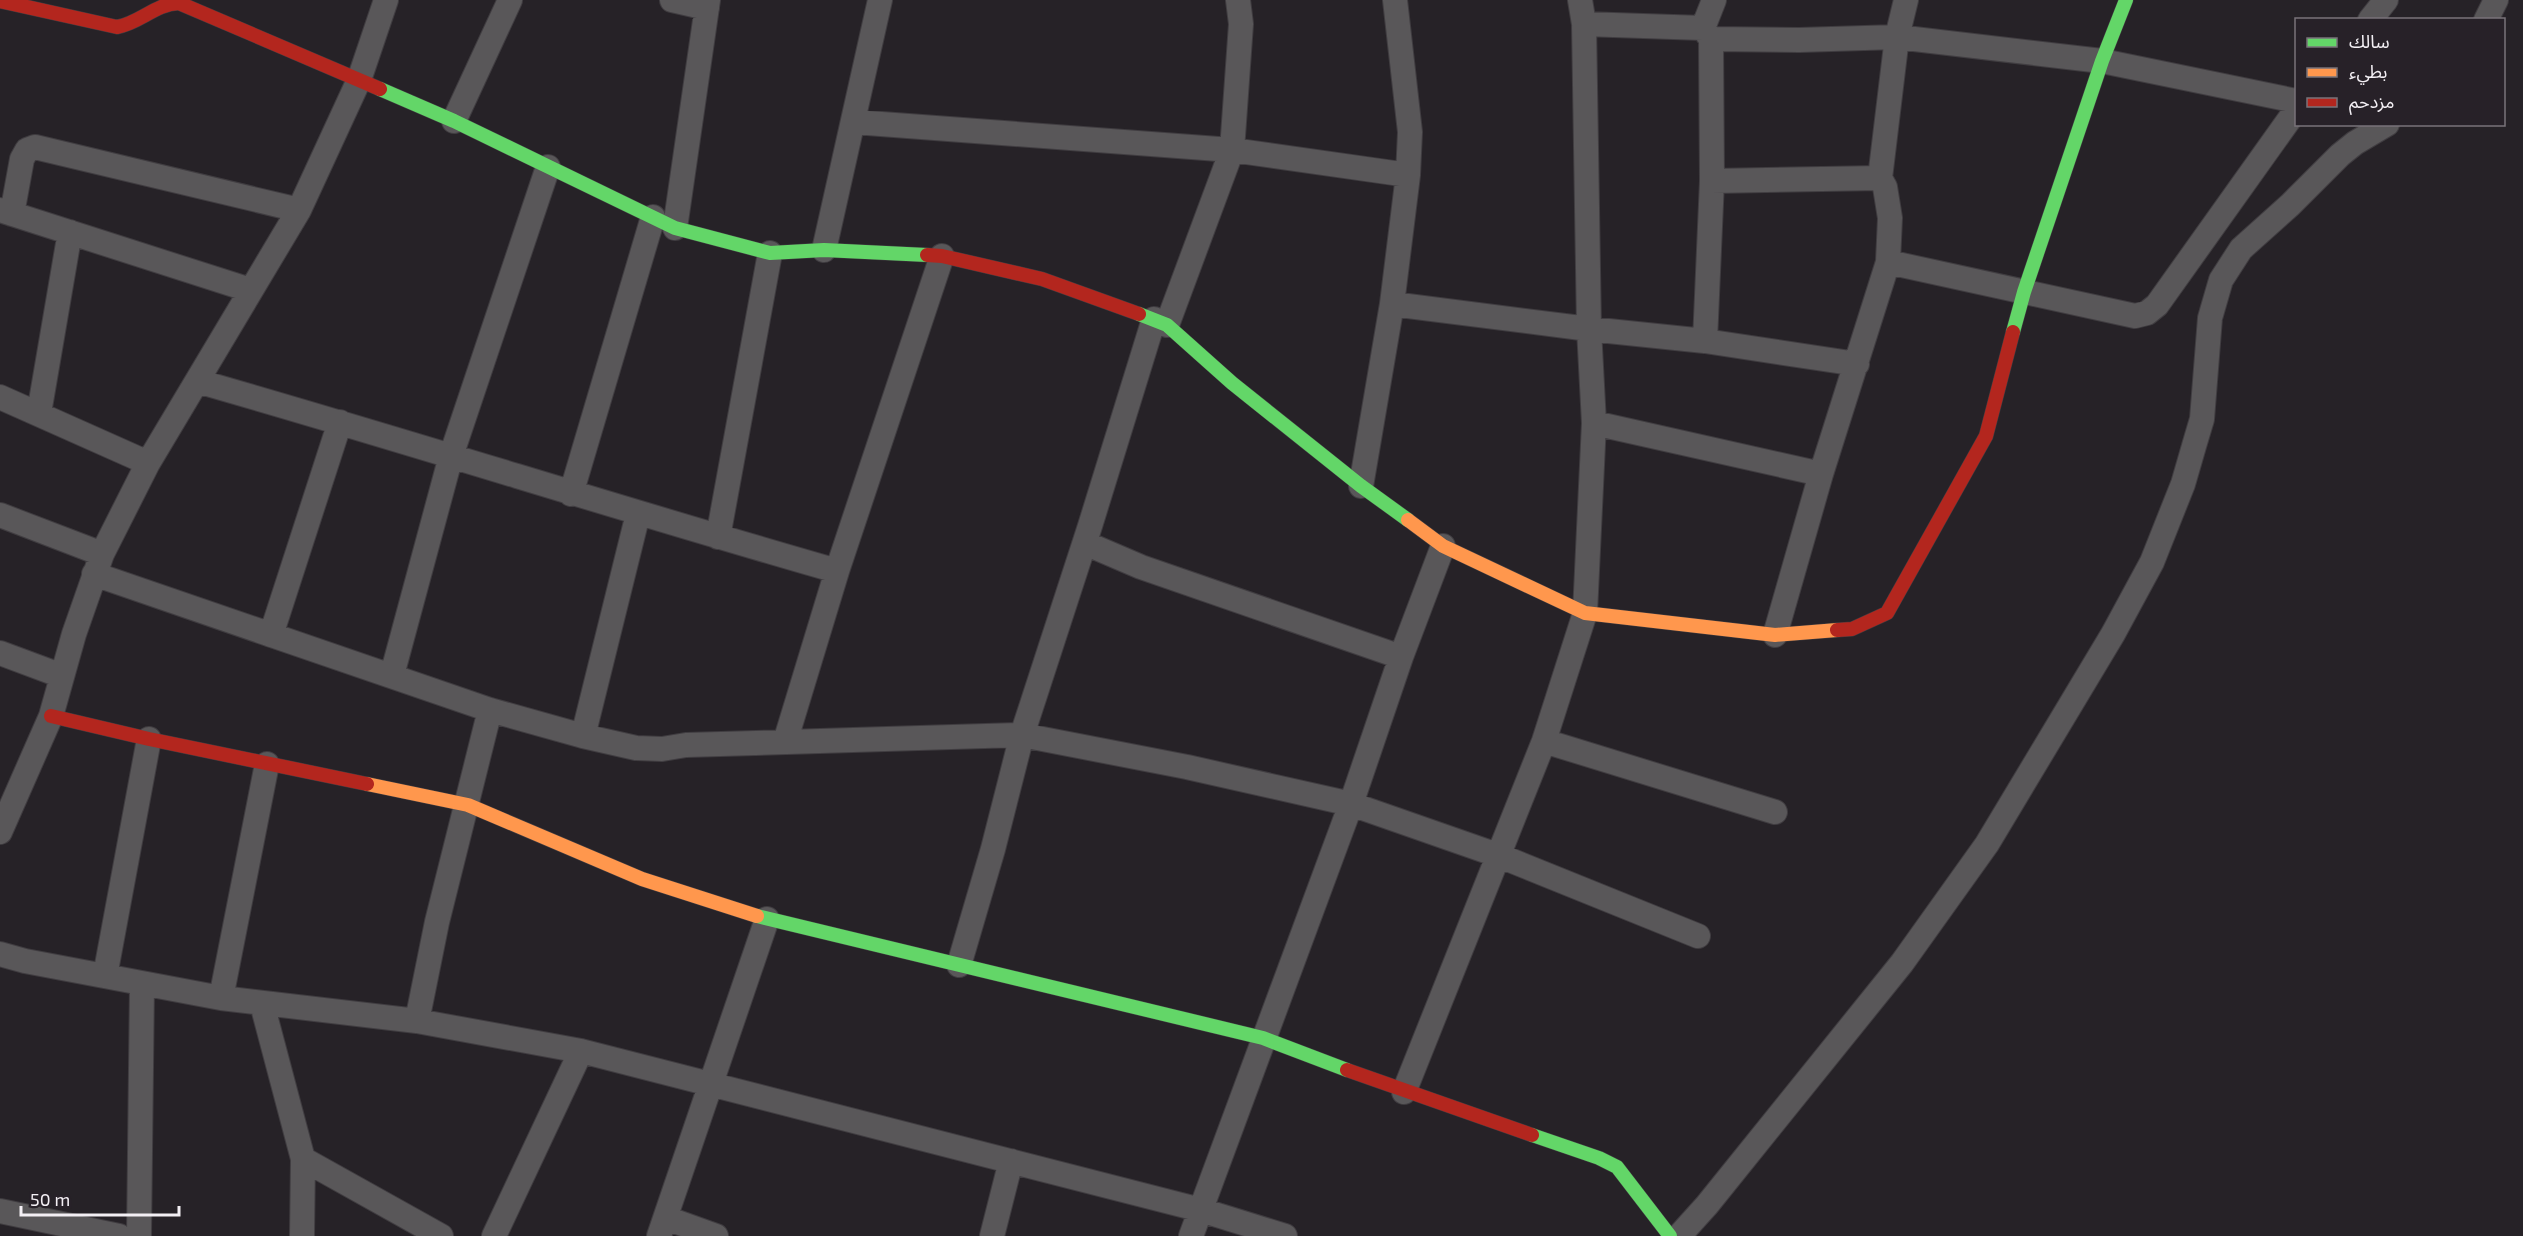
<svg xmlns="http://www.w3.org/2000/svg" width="2523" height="1236" font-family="'Exo 2','Noto Sans Arabic',sans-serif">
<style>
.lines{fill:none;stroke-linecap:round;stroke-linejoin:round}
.street-casing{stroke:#403d41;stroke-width:26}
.fast-casing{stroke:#403d41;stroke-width:15}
.slow-casing{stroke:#403d41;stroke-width:15}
.jam-casing{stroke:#403d41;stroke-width:15}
.street{stroke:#595759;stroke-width:24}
.fast{stroke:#63d668;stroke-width:14}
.slow{stroke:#ff974d;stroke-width:14}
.jam{stroke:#b3261e;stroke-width:14}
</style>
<rect width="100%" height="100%" fill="#262227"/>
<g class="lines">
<g class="street-casing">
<path id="street" d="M672 0 707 8
M2370 20 2386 0
M2486 20 2496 0
M1584 24 1703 28 1711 39 1799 40 1897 37 2102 61 2296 101
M1703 28 1714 0
M454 121 510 0
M854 122 1232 150 1408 175
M1712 181 1880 178
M0 210 250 290
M12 214 22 159 27 150 35 147 299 210
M675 228 708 0
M824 250 880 0
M1888 262 2135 316 2147 313 2157 305 2296 110
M1392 304 1589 329 1705 341 1857 364
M1167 325 1232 150 1241 24 1238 0
M1705 341 1712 181 1711 39
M197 381C411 442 623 510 837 571
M0 397 148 463
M39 413 70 232
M1594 423 1821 474
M1361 486 1392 304 1408 175 1410 132 1395 0
M571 494 653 217
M0 515 102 554
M718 537 770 253
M1085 543 1141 567 1401 657
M94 574 490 710 583 736 636 748 662 749 686 745 1022 735 1187 767 1351 804 1500 856 1698 936
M271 635 340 422
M1775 635 1821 474 1888 262 1890 218 1885 187 1880 178 1897 37 1906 0
M0 653 62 676
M392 675 451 456 548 167
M583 736 638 514
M1544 741 1775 812
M785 742 837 571 942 256
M0 832 51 716 74 634 102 554 148 463 299 210 359 80 386 0
M0 954 25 961 221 998 417 1021 581 1051 1201 1210 1285 1236
M959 965 993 849 1022 735 1090 526 1154 319
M105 976 149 739
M221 998 267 764
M262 1004 303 1159 302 1236
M417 1021 437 922 490 710
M1404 1092 1544 741 1585 613 1594 423 1589 329 1584 24 1580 0
M303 1159 441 1236
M0 1211 119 1236
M666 1218 716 1236
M139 1236 142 984
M494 1236 581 1051
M659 1236 767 919
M992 1236 1011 1161
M1191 1236 1351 804 1401 657 1443 546
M1679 1236 1707 1205 1902 963 1987 844 2113 634 2152 562 2183 484 2194 446 2202 419 2210 318 2221 280 2241 249 2290 205 2340 155 2355 143 2387 124"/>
</g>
<g class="fast-casing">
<path id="fast" d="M380 89 454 121 675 228 770 253 824 250 927 255
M1139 314 1167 325 1232 383 1361 486 1408 520
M2013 332 2024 292 2102 61 2126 0
M757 916 1263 1038 1347 1070
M1532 1135 1599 1158 1617 1167 1670 1236"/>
</g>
<g class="slow-casing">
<path id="slow" d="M1408 520 1443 546 1585 613 1775 635 1837 630
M367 784 468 805 642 879 757 916"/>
</g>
<g class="jam-casing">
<path id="jam" d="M0 1 117 27C140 23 155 4 179 3L380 89
M927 255 942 256 1042 279 1139 314
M1837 630 1852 629 1887 613 1986 436 2013 332
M51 716 149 739 367 784
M1347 1070 1532 1135"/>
</g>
<use href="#street" class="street"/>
<use href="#fast" class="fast"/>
<use href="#slow" class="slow"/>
<use href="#jam" class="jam"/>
</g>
<rect x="2295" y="18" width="210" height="108" fill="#272128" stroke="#79737a" stroke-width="1.5"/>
<rect x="2307" y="38" width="30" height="9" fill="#63d668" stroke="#79737a" stroke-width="1.5"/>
<text x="2349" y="48" font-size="18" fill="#f3eff4">سالك</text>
<rect x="2307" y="68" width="30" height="9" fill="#ff974d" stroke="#79737a" stroke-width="1.5"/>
<text x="2349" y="78" font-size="18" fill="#f3eff4">بطيء</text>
<rect x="2307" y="98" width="30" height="9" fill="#b3261e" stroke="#79737a" stroke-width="1.5"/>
<text x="2349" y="108" font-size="18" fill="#f3eff4">مزدحم</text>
<path d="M21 1206v9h158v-9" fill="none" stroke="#f3eff4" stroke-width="3"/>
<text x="30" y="1206" font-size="18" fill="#f3eff4" stroke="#272128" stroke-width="4.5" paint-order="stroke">50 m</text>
</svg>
